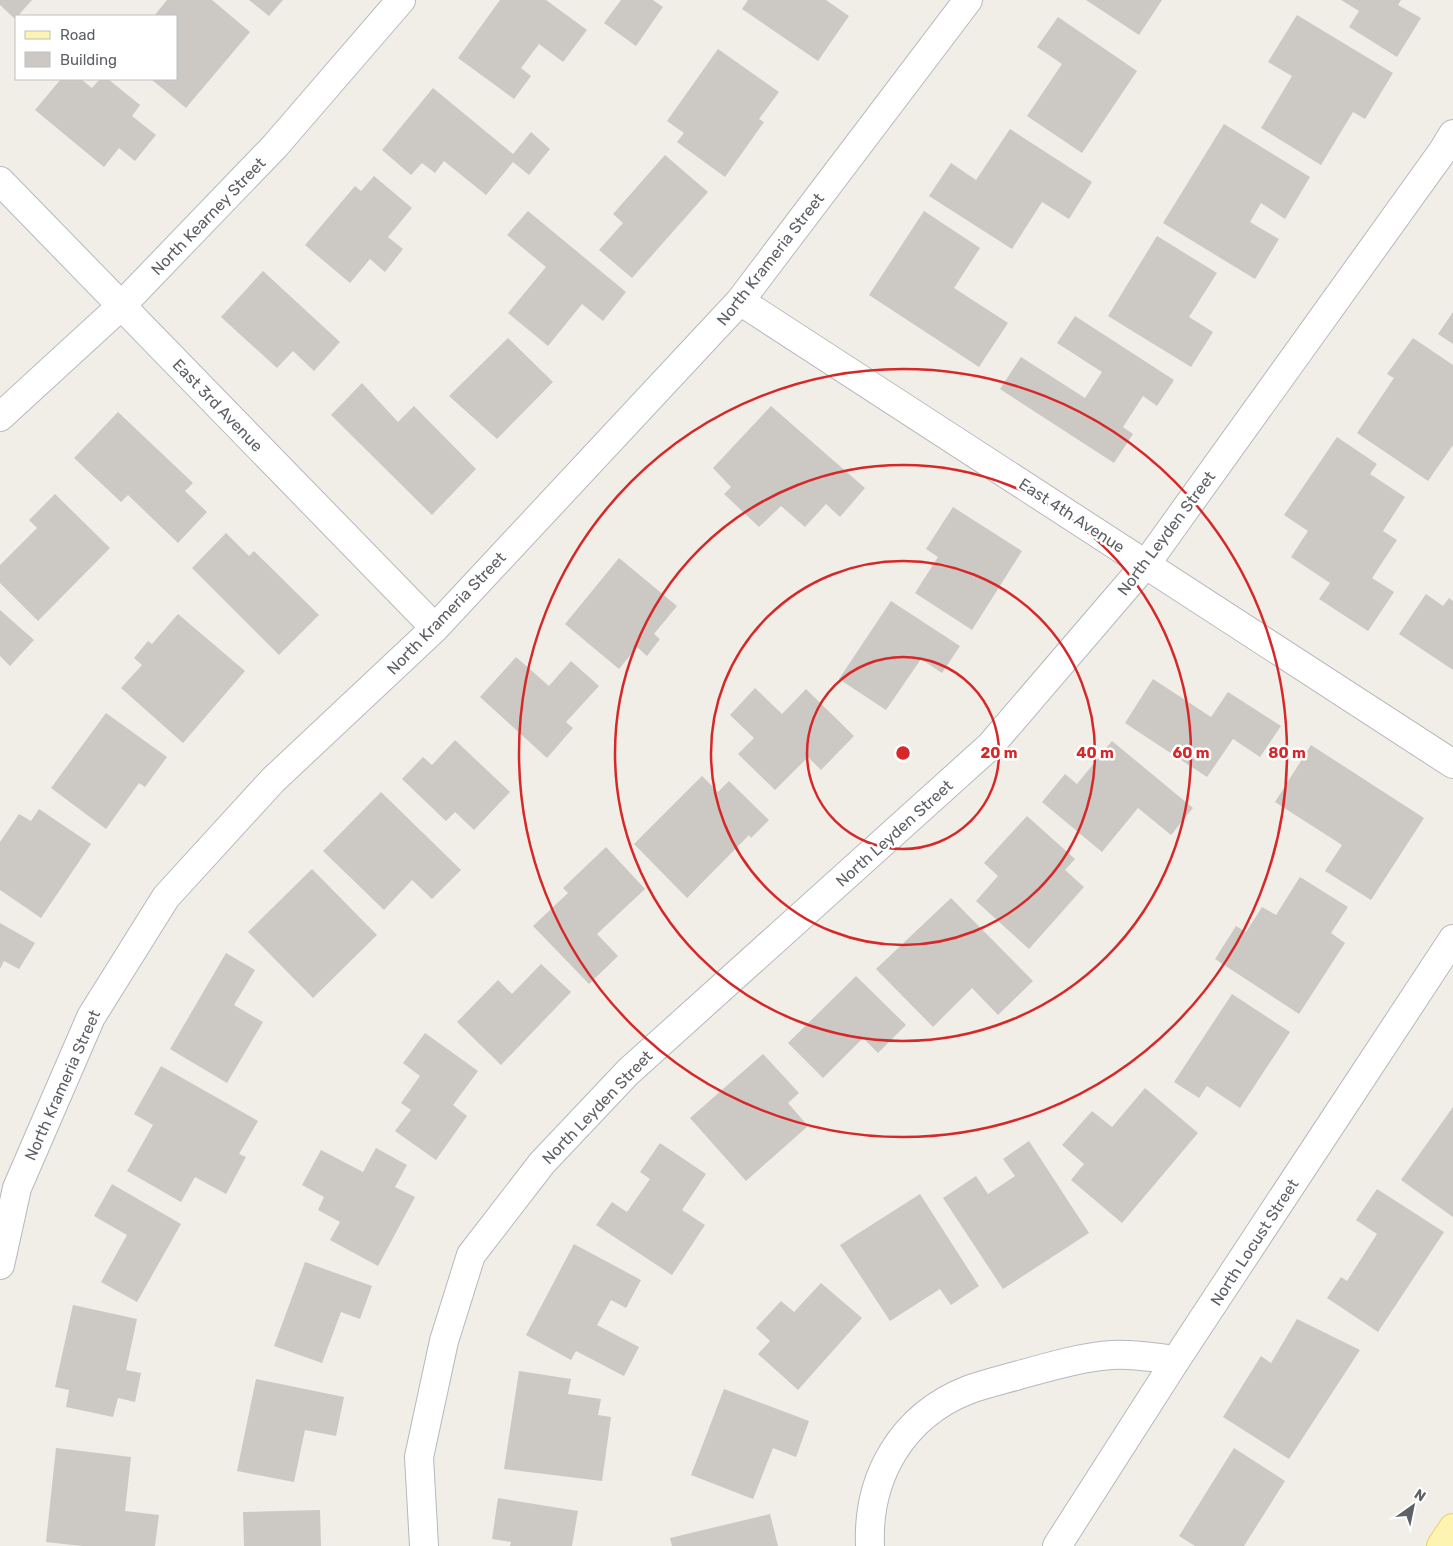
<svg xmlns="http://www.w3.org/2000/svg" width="1453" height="1546" font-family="Rubik,sans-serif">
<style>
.building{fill:#ccc8c4}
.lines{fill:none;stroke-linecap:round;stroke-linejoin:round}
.minor-casing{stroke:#b7b8bd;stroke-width:30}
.major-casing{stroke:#edce63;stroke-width:30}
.minor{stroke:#fff;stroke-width:28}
.major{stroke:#fcf4b0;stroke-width:28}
.ring{fill:none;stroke:#d62828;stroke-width:2.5}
.labels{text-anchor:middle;stroke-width:5;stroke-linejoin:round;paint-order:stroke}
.street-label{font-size:16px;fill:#5e6166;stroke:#fff}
.centre{fill:#d62828;stroke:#fff;stroke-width:2.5}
.ring-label{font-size:15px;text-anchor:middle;font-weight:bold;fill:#d62828;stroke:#fff;stroke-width:5;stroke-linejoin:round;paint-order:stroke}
</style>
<rect width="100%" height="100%" fill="#f0eee7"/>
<path class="building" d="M0 0H32L15 19 0 5Z
M167 0H212L250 32 186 108 151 79H176V16H154Z
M249 0H283L269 16Z
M500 0H546L587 30 563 62 539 44 521 68 531 76 514 99 458 58Z
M621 0H653L663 7 636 46 604 23Z
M748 0H826L849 16 818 61 742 9Z
M1086 0H1162L1139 35Z
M1341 0H1401L1398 5 1421 18 1397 57 1349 27 1359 11Z
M1297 15 1393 73 1365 119 1353 112 1321 165 1261 128 1292 76 1268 62Z
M1058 17 1137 71 1082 153 1027 116 1062 64 1037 47Z
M718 49 779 92 759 119 764 122 725 177 677 142 684 133 667 121Z
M61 79H81L92 88 100 79H108L140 105 132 116 156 135 135 161 119 148 104 167 35 110Z
M433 88 513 154 531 132 550 149 529 175 513 162 486 195 444 161 435 173 422 163 411 175 382 150Z
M1224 124 1310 177 1285 219 1261 203 1250 222 1279 239 1255 279 1163 223Z
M1010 129 1092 182 1069 219 1042 202 1012 249 929 196 951 163 976 180Z
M665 155 708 192 632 278 599 250 623 223 613 214Z
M374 176 412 208 388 237 403 249 385 272 370 259 350 283 305 245 355 186 361 191Z
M528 211 626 292 603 321 582 304 548 346 508 313 546 267 507 235Z
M924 211 980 248 954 288 1008 323 979 367 869 295Z
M1157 236 1217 273 1189 317 1213 332 1191 367 1108 316Z
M263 271 340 342 314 371 293 351 277 368 221 317Z
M1453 312V344L1438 334Z
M1075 316 1174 380 1157 406 1143 396 1123 427 1133 434 1114 463 1000 389 1021 357 1085 398 1102 372 1057 343Z
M508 338 553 382 497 439 449 396Z
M1413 338 1453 365V445L1428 481 1357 433 1394 378 1387 374Z
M362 383 398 422 414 406 476 469 432 515 331 415Z
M771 406 865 488 840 517 826 504 805 527 781 506 759 527 724 494 731 487 713 468Z
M118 412 193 483 185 491 207 512 178 543 128 495 121 502 74 458Z
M1337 437 1377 464 1370 474 1405 497 1383 531 1397 540 1372 578 1394 592 1368 631 1319 599 1330 583 1291 557 1308 531 1284 515Z
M55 494 110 548 38 621 0 583V565L37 528 29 520Z
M953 507 1022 551 972 630 915 593 938 557 926 549Z
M226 533 249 556 254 551 319 615 279 655 192 568Z
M619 558 677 606 654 634 660 639 647 656 637 647 619 669 565 624Z
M1426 594 1443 606 1449 598 1453 601V670L1399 634Z
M891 601 960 646 942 673 921 659 886 710 839 679Z
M0 610 34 640 10 666 0 656Z
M178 614 245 671 183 743 121 688 142 665 134 658 148 641 152 644Z
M516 657 549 686 571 661 599 686 566 722 573 728 547 758 480 697Z
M1153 679 1211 717 1228 692 1281 726 1260 757 1233 739 1207 777 1125 723Z
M755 688 782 714 806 689 854 736 821 770 808 757 775 790 738 754 754 738 730 715Z
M106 713 167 757 145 787 139 783 106 829 51 788Z
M455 740 510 792 474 830 455 812 446 821 402 779 423 757 432 765Z
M1112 741 1193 808 1171 835 1138 808 1102 852 1042 802 1065 774 1077 784Z
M1311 745 1424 818 1371 900 1325 871 1342 845 1275 802Z
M702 776 718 792 729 781 769 820 751 838 749 835 687 898 634 844Z
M381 792 461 870 432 899 412 880 384 910 323 851Z
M39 809 91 844 41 918 0 890V842L19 814 31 821Z
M1027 816 1075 859 1065 870 1084 887 1029 949 976 901 998 876 984 863Z
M606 847 645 889 597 934 618 956 589 984 533 926 568 893 563 888Z
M312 869 377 935 313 998 248 932Z
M1300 877 1348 907 1331 933 1345 943 1299 1014 1215 959 1236 926 1246 932 1262 907 1276 915Z
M951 898 1033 981 998 1015 972 988 933 1027 876 969Z
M0 923 35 943 19 969 4 961 0 969Z
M226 953 255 970 234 1005 263 1022 227 1083 170 1049Z
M541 964 571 992 501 1065 457 1022 498 980 512 994Z
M856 976 906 1025 878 1053 863 1038 823 1078 788 1043Z
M1232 994 1290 1032 1240 1108 1207 1086 1199 1098 1174 1082Z
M425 1033 478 1071 453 1105 467 1116 436 1160 395 1131 411 1110 401 1103 420 1076 403 1063Z
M763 1054 799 1093 788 1103 808 1126 746 1181 690 1118Z
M161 1066 258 1121 239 1154 246 1157 226 1194 195 1177 181 1202 127 1171 153 1125 134 1114Z
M1145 1088 1198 1133 1122 1223 1071 1180 1084 1164 1062 1145 1092 1111 1112 1127Z
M1453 1107V1217L1401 1180Z
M1029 1141 1089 1233 1003 1289 943 1198 976 1176 988 1194 1015 1176 1003 1159Z
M660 1143 706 1174 682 1210 705 1225 672 1275 596 1225 612 1202 627 1212 650 1179 640 1172Z
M376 1148 407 1165 395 1187 415 1197 378 1266 330 1240 340 1222 318 1210 324 1197 302 1185 321 1150 363 1172Z
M112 1184 181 1224 137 1302 101 1282 127 1235 94 1216Z
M1377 1189 1444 1232 1378 1332 1327 1298 1341 1277 1347 1281 1377 1234 1356 1220Z
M920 1194 979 1286 951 1305 940 1289 890 1321 840 1245Z
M574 1244 641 1280 626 1308 611 1300 597 1325 639 1347 624 1376 576 1351 571 1360 526 1335Z
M305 1262 372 1286 360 1319 341 1312 322 1363 274 1346Z
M821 1283 862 1318 798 1390 758 1354 770 1341 756 1328 781 1301 794 1312Z
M73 1305 137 1319 126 1370 141 1373 135 1402 118 1398 113 1417 66 1407 69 1390 55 1387Z
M1297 1319 1360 1350 1289 1459 1223 1417 1261 1356 1271 1363Z
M519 1371 571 1379 568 1394 601 1399 598 1415 611 1417 602 1481 504 1469Z
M256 1379 344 1397 336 1436 305 1430 294 1482 237 1471Z
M724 1389 809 1421 796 1457 773 1448 753 1499 691 1475Z
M56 1448 131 1457 125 1511 159 1515 155 1546H82L46 1542Z
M1234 1448 1285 1481 1244 1546H1195L1179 1536Z
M498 1498 578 1511 572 1546H510L511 1542 492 1539Z
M320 1510 321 1546H244L243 1512Z
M770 1514 778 1546H672L670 1538Z"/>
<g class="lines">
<g class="minor-casing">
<path id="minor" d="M0 181 435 628
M740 301 1453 764
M0 417 121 306 275 146 401 0
M0 1265 17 1188 91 1017 166 897 273 780 435 628 740 301 968 0
M424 1546 419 1457 444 1341 471 1255 542 1163 628 1072 990 746 1146 564 1442 152 1453 134
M870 1546C867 1477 902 1416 968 1390 984 1384 1002 1380 1019 1375 1049 1367 1081 1357 1112 1355 1132 1353 1155 1358 1176 1360
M1057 1546 1176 1360 1453 939"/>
</g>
<g class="major-casing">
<path id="major" d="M1441 1546 1453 1528"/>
</g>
<use href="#minor" class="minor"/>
<use href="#major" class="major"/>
</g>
<g class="ring">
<circle cx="903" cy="753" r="96"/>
<circle cx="903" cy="753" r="192"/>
<circle cx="903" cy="753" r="288"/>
<circle cx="903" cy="753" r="384"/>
</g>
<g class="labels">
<g class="street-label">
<text transform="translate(208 216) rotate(-46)" y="6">North Kearney Street</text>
<text transform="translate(770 259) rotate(-52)" y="6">North Krameria Street</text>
<text transform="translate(218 405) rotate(46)" y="6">East 3rd Avenue</text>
<text transform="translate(1072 515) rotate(33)" y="6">East 4th Avenue</text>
<text transform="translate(1166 533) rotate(-53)" y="6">North Leyden Street</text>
<text transform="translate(446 613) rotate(-46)" y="6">North Krameria Street</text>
<text transform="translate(894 833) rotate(-42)" y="6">North Leyden Street</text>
<text transform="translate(62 1085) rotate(-66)" y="6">North Krameria Street</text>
<text transform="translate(597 1107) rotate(-46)" y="6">North Leyden Street</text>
<text transform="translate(1254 1242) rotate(-57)" y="6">North Locust Street</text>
</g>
</g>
<circle cx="903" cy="753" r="8" class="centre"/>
<g class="ring-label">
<text x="999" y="758">20 m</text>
<text x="1095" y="758">40 m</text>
<text x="1191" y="758">60 m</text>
<text x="1287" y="758">80 m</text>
</g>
<rect x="15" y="15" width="162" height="65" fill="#ffffff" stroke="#bfc0c2"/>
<rect x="25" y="31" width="25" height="8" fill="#fcf4b0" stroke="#bfc0c2"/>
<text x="60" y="40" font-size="15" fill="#5e6166">Road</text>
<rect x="25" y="52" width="25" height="15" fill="#ccc8c4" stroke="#bfc0c2"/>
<text x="60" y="65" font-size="15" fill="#5e6166">Building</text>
<g transform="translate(1413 1506) rotate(33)" stroke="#ffffff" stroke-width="4" paint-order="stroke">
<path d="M0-4L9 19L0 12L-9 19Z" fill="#5e6166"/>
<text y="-8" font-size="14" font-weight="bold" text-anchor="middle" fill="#5e6166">N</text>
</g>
</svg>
